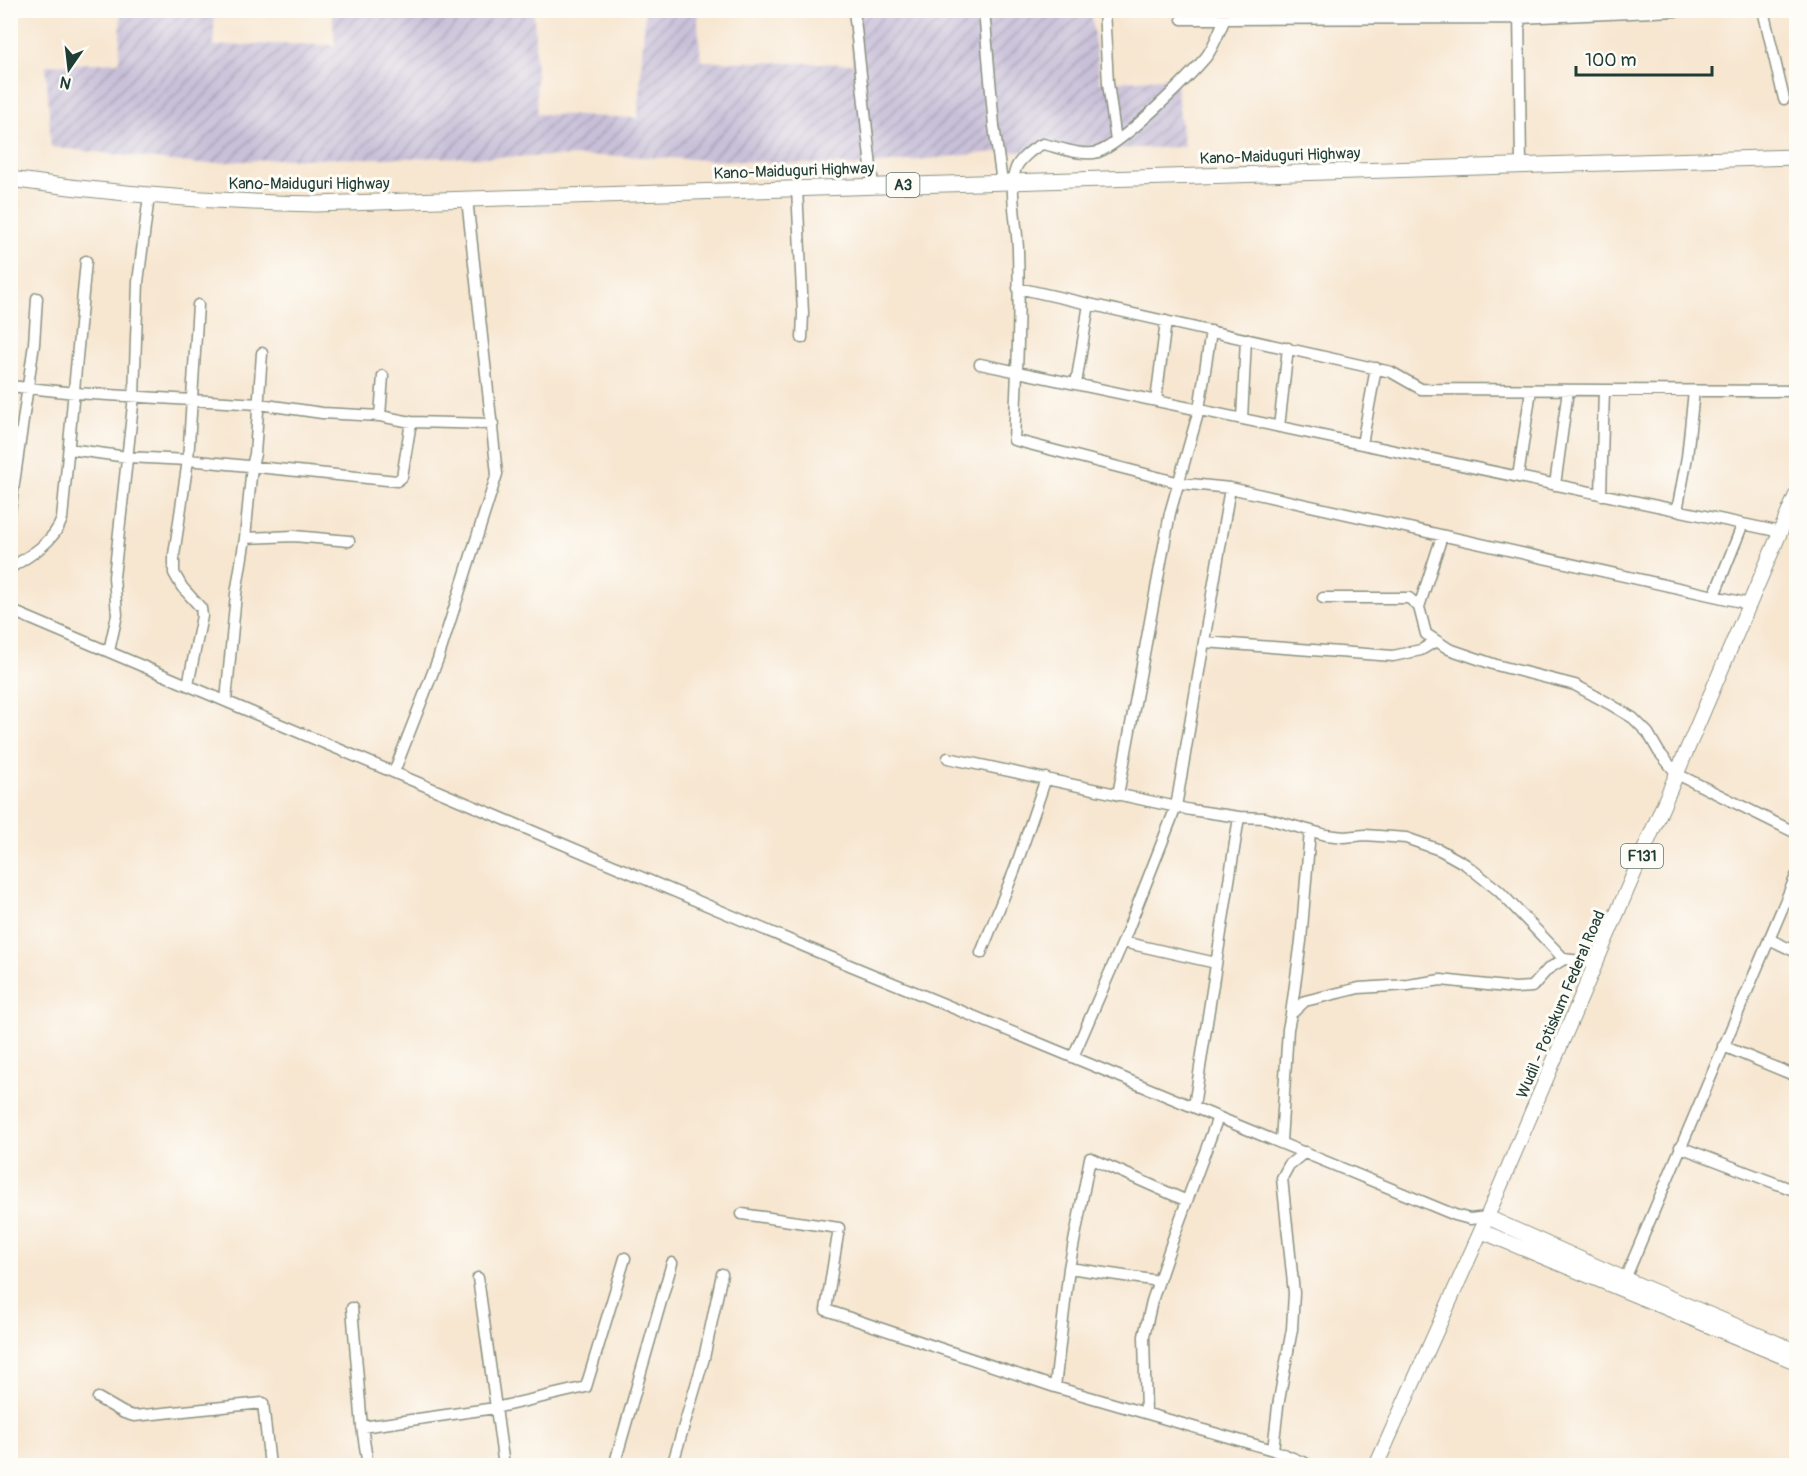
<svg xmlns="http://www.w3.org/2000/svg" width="1807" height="1476" font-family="Pangolin,sans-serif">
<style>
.industrial{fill:url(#industrial-furrows)}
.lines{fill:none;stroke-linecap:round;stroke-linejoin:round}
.minor-casing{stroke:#8b9282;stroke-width:13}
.major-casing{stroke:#8b9282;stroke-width:16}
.highway-casing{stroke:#8b9282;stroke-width:17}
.minor{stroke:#fff;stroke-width:10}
.major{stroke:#fff;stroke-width:14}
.highway{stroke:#fff;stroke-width:15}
.labels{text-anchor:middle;stroke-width:6;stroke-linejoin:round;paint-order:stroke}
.shield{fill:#fdfcf7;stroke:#62766e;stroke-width:1.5}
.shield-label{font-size:15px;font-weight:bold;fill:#1f3d34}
.street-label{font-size:16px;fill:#1f3d34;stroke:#fdfcf7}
</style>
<defs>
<pattern id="industrial-furrows" width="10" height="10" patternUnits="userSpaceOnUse" patternTransform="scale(1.5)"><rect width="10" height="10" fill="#c8bfd8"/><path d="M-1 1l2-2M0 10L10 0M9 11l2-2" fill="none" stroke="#a29cb0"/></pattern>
</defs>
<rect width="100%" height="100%" fill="#fdfcf7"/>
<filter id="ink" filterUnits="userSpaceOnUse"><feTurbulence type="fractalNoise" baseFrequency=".0167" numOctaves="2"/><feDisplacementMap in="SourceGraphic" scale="12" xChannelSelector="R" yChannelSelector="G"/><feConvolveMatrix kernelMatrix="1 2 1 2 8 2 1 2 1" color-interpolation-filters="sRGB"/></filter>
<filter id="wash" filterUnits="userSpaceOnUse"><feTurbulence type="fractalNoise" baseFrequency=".008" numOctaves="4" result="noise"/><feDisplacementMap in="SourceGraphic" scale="24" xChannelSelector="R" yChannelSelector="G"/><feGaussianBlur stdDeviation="1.35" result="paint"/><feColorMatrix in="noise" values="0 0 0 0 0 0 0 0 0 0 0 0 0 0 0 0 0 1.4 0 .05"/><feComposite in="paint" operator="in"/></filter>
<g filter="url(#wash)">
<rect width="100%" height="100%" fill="#f7e6d0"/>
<path class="industrial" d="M121 11H214V46L265 44 335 45 332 11H534L537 114 638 118 645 11H697L701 61 853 64 850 11H1091L1100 83 1175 77 1184 147 996 152 861 166 617 156 275 159 198 164 51 147 46 65 119 62Z"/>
</g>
<g filter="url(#ink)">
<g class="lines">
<g class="minor-casing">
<path id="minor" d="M854 10 873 186
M984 10 994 126 1002 182
M1104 10 1108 83 1116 141
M1183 10 1182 19H1225L1519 18 1697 10
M1519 10 1521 165
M1763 10 1784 99
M1225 19C1219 31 1214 47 1206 57 1188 78 1122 144 1098 152 1084 157 1057 147 1043 144 1034 147 1019 160 1016 168 1008 187 1018 229 1018 251 1020 314 1017 377 1014 440L1180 483 1230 488 1750 604
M797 188 803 313 802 338
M1018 288 1391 372 1421 389 1796 391
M980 364 1781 532
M1076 384 1089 304
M10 386 75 393 259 404 322 413 380 416 411 422 493 424
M1156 401 1166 321
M380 416 383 376
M1242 419 1246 339
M1279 427 1288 348
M1362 444 1376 368
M69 449 127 457 188 460 397 481 402 477 411 422
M1518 477 1531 390
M1555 485 1568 390
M1601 495 1604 390
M10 511 34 344 37 298
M1677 511 1687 457 1694 391
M245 538 294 536 349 541
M10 568C30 556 54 542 62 519L86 261
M1714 596 1742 526
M1323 598H1409L1419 607 1426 634 1449 649 1496 665 1575 685 1608 703 1633 718 1648 733 1659 752 1677 774 1796 833
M1419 607 1442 536
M10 610 813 950 1455 1215 1470 1219 1487 1217
M1204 642 1393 656 1421 650 1436 641
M109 651 117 615 114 577 134 396 138 282 149 196
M188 685 202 616 201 608 182 587 174 573V555L188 460 198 305
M226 701 236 594 245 538 252 466 255 454 262 353
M948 758 1191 810 1239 817 1265 818 1326 835 1344 837 1365 835 1406 838 1440 850 1465 864 1499 891 1564 959 1596 963
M394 772 438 659 497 474 467 199
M1118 795 1170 513 1199 410 1211 331
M1769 939 1796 952
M1123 942 1216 963
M981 953 1015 869 1046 778
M1291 1014 1301 941 1310 831
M1723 1046 1796 1076
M1073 1057 1123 942 1176 807 1230 488
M1194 1106 1239 817
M1281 1142 1288 1029 1291 1014 1305 1001 1359 988 1408 985 1441 980 1515 988 1532 987 1548 969 1564 959
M1680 1147 1796 1191
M742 1214 839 1228 826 1310 1055 1387 1273 1450 1312 1466
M1069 1268 1159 1281
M478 1278 504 1466
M1625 1279 1796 876
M352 1308 362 1427 368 1466
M1055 1387 1069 1268 1090 1158 1187 1201
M98 1398 124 1413 134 1416 263 1403 270 1466
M1146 1413 1144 1336 1152 1301 1174 1236 1218 1117
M362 1427 495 1408 586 1387 625 1258
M1273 1450 1278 1406 1292 1329 1294 1293 1282 1178 1289 1165 1305 1152
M614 1466 672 1263
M672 1466 704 1358 722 1274"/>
</g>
<g class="major-casing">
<path id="major" d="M1487 1217 1625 1279 1796 1351
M1481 1231 1796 1362
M1376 1466 1481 1231 1796 495"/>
</g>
<g class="highway-casing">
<path id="highway" d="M10 179C112 194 213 202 316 204L1796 157"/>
</g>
<use href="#minor" class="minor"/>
<use href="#major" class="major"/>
<use href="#highway" class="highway"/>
</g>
</g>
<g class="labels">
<g class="shield">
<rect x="886.5" y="173" width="33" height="24" rx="4.5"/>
<rect x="1621" y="844" width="42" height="24" rx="4.5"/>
</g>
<g class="shield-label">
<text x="903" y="190">A3</text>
<text x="1642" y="861">F131</text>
</g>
<g class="street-label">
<text transform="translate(1280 155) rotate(-2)" y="6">Kano-Maiduguri Highway</text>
<text transform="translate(794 170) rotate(-2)" y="6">Kano-Maiduguri Highway</text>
<text x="309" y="189">Kano-Maiduguri Highway</text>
<text transform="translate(1560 1004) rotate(-67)" y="6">Wudil - Potiskum Federal Road</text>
</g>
</g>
<rect width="1807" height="1476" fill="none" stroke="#fdfcf7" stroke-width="36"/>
<g transform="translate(69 69) rotate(194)" stroke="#fdfcf7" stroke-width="4.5" paint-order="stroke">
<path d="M0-4.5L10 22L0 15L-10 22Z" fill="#1f3d34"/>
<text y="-9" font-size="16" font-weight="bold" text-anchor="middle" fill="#1f3d34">N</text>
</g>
<path d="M1576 66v9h136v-9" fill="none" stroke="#1f3d34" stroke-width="3"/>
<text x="1585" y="66" font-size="18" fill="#1f3d34" stroke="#fdfcf7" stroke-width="4.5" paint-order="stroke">100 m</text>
</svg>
